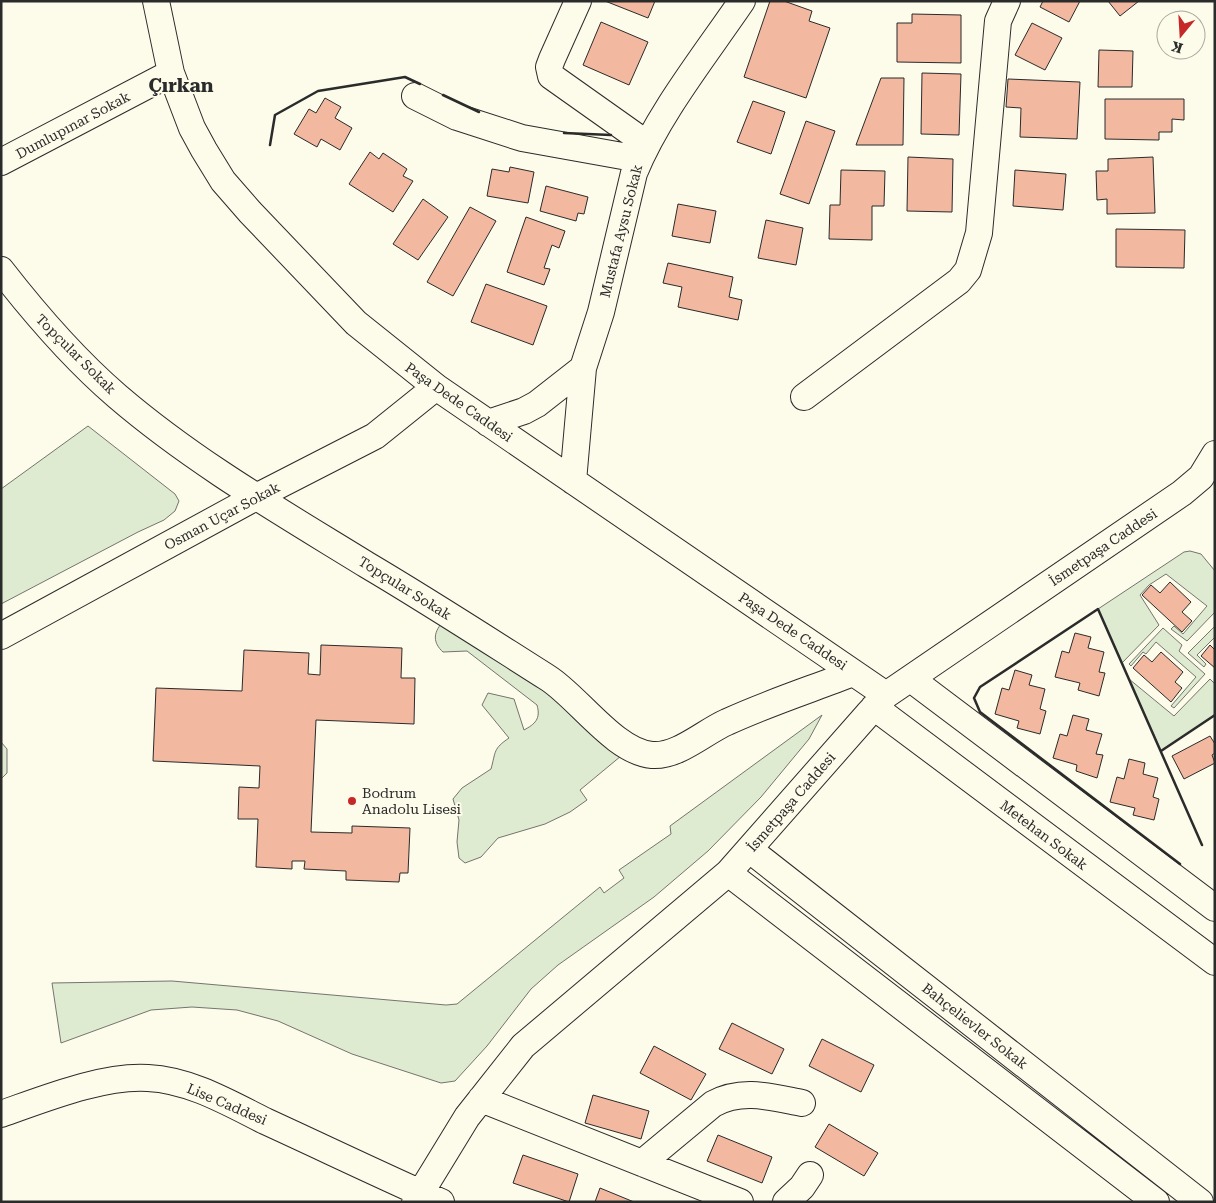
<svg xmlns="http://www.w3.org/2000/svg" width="1216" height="1203" font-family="'Roboto Serif',serif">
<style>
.green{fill:#deebd1;stroke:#74746e}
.building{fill:#f2b8a0;stroke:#2b2b2b}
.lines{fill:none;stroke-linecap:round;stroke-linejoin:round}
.minor-casing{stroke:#2b2b2b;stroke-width:28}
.minor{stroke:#fdfbea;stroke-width:26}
.wall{stroke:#2b2b2b;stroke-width:2.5}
.poi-dot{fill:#c62828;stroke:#fdfbea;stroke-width:2}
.labels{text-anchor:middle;stroke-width:4;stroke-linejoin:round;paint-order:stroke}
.street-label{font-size:14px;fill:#2b2b2b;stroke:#fdfbea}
.poi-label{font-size:14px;fill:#2b2b2b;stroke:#fdfbea;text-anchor:start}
.district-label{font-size:19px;font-weight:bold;fill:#2b2b2b;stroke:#fdfbea}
</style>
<rect width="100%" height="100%" fill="#fdfbea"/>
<path class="green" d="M88 426 175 494 179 501 175 511 164 520 138 532 1 604V489Z
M1190 551 1201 554 1215 571V612L1187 641 1171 629 1174 626 1183 634 1207 606 1166 574 1149 585 1140 595 1159 625 1122 663 1098 609 1184 552Z
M442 623 555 695 621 756 580 790 587 800 570 812 545 824 498 838 481 857 465 863 459 858 457 842 459 820 453 799 462 788 491 769C496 751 493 749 509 738L482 705 488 693 514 699 524 730C535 724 541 719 537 705L467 651 443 652C433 643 433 633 442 623Z
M1215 626V637L1197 655 1206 664 1204 667 1188 653Z
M1163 628 1182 645 1179 651 1205 674 1174 708 1171 706 1196 677 1156 642 1146 654 1143 652 1131 666 1129 664Z
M1129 679 1174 716 1210 679 1215 684V715L1161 751Z
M822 715 809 739 761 797 708 851 654 897 558 965 531 989 487 1046 455 1081 441 1083 352 1054 278 1021 237 1010 192 1007 151 1010 61 1043 52 983 172 981 446 1005 457 1004 600 887 604 893 624 878 619 870 671 834 670 826Z
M1 742 7 749V773L1 779Z"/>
<path class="building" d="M605 1H655L648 18Z
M770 1H784L812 11 809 21 830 28 806 98 744 77Z
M1043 1H1080L1069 22 1040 7Z
M1108 1H1139L1120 16Z
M912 14 961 15V63L897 62V23H912Z
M601 22 648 42 629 85 583 65Z
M1032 23 1062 38 1045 70 1015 55Z
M1099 50 1133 51 1132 87H1098Z
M922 73 961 74 959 135 921 134Z
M881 78H904L903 145H856Z
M1008 79 1080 82 1077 139 1020 137 1021 108 1006 107Z
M325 98 341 107 335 118 352 128 340 150 321 139 317 147 294 134 309 109 316 113Z
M1105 99H1184V120L1172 119V132H1159V140L1105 139Z
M753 101 785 112 771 154 737 142Z
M806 121 835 131 809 204 780 194Z
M370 152 379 159 383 153 407 169 403 176 413 181 393 212 349 184Z
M908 157 953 159 952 212 907 211Z
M1153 157 1155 213 1107 214V199L1097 200 1096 171H1108V159Z
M510 167 534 172 528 203 487 196 492 169 509 172Z
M841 170 885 171 884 206H872V240L829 239 830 205H840Z
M1015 170 1066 174 1063 210 1013 206Z
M546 186 588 197 584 214 578 213 576 221 540 211Z
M423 199 448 217 418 260 393 244Z
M678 204 716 211 710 243 672 236Z
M470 207 496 221 453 296 427 282Z
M526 217 565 231 559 248 552 245 544 268 550 269 544 285 507 272Z
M766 220 803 228 796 265 758 258Z
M1116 229 1185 230 1184 268 1116 267Z
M668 263 733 277 729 297 742 300 738 320 678 307 682 287 663 283Z
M486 284 547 306 533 345 471 322Z
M1170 582 1191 602 1182 612 1192 621 1182 632 1142 595 1151 585 1160 593Z
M1075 633 1091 637 1088 648 1104 652 1099 672 1105 673 1099 696 1078 690 1080 683 1055 677 1062 651 1069 653Z
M321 645 402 648 401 678H415L414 724 316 720 311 832 352 833V826L410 828 408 873H400L399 882 346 880V871L304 869 305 861H292V869L256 867 258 819H238L239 787 259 788 260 766 153 761 156 688 242 691 244 650 309 653 308 674 320 675Z
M1210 645 1215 650V668L1201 656Z
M1161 652 1183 672 1175 682 1182 688 1171 702 1133 668 1144 655 1152 662Z
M1015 670 1032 675 1029 685 1045 689 1040 709 1046 711 1040 734 1017 728 1019 721 995 714 1002 688 1009 690Z
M1073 715 1089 719 1086 730 1102 734 1096 754 1103 755 1097 778 1076 771 1077 765 1053 758 1060 734 1067 736Z
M1210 736 1215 744V753L1212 755 1215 763 1184 779 1172 756Z
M1129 759 1145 763 1143 774 1158 778 1153 797 1159 799 1154 820 1133 815 1135 808 1110 802 1117 777 1124 779Z
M732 1023 784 1049 772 1074 719 1049Z
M822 1039 874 1065 861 1092 809 1066Z
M654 1046 706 1074 691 1100 640 1073Z
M593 1095 649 1111 641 1139 585 1123Z
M829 1124 878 1153 864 1176 815 1147Z
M718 1135 772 1157 762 1183 707 1161Z
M523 1155 578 1174 569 1202 513 1183Z
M600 1188 634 1202H595Z"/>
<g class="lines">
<g class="minor-casing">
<path id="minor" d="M156 1 171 73 192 128 204 150 223 181 250 212 356 323 436 387 886 695
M578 1 552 59 549 67 551 76 647 144
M415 96 457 117 522 138 639 159
M1 162 171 73
M1 270C36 315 74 359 117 396 194 462 281 512 367 565 428 601 488 640 548 678 578 697 615 752 652 755 678 757 704 732 727 722 768 703 812 689 853 673
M583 368 601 312 634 173C658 114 706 54 742 1
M804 397 959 281 968 270 979 233 998 21 1007 1
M488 423 524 411 537 404 583 368 573 481
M1 636 256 497 375 436 436 387
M911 679 1215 908
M874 707 1215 962
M750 850 1200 1202
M728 873 1156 1202
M481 1099 740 1202
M1 1114C44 1099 103 1075 148 1078 190 1080 229 1103 265 1121 324 1148 382 1176 441 1202
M642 1163 713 1104C742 1088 771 1097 802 1103
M415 1202 467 1117 523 1046 728 873 868 714 886 695 1182 493 1201 477 1215 454
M786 1202 802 1187 810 1175"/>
</g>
<use href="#minor" class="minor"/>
<path class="wall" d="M443 95 479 112
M564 133 611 135
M270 145 275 115 318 91 405 77 420 84
M1161 751 1215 715
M1180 864 980 712 974 698 980 687 1098 609 1202 845"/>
</g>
<circle class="poi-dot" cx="352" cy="801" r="5"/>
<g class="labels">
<g class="street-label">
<text transform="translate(73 125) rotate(-28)" y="5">Dumlupınar Sokak</text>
<text transform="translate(621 231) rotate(-76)" y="5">Mustafa Aysu Sokak</text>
<text transform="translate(76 354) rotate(45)" y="5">Topçular Sokak</text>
<text transform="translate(459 402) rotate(35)" y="5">Paşa Dede Caddesi</text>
<text transform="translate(222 516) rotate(-28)" y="5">Osman Uçar Sokak</text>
<text transform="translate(1103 547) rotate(-34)" y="5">İsmetpaşa Caddesi</text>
<text transform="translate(405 588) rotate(32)" y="5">Topçular Sokak</text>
<text transform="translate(793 631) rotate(34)" y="5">Paşa Dede Caddesi</text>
<text transform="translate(791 802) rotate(-49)" y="5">İsmetpaşa Caddesi</text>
<text transform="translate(1044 835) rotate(37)" y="5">Metehan Sokak</text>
<text transform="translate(975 1026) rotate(38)" y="5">Bahçelievler Sokak</text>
<text transform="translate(227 1104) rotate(23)" y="5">Lise Caddesi</text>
</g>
<g class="poi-label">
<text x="362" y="798">Bodrum<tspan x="362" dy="16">Anadolu Lisesi</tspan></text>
</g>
<g class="district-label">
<text x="181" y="92">Çırkan</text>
</g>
</g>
<rect width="1216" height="1203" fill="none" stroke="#2b2b2b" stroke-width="5"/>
<g transform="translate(1181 35) rotate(198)"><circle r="24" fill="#fdfbea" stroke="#a9a89e"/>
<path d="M0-4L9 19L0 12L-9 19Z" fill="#c62828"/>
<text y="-8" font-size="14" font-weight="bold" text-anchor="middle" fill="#2b2b2b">K</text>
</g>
</svg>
